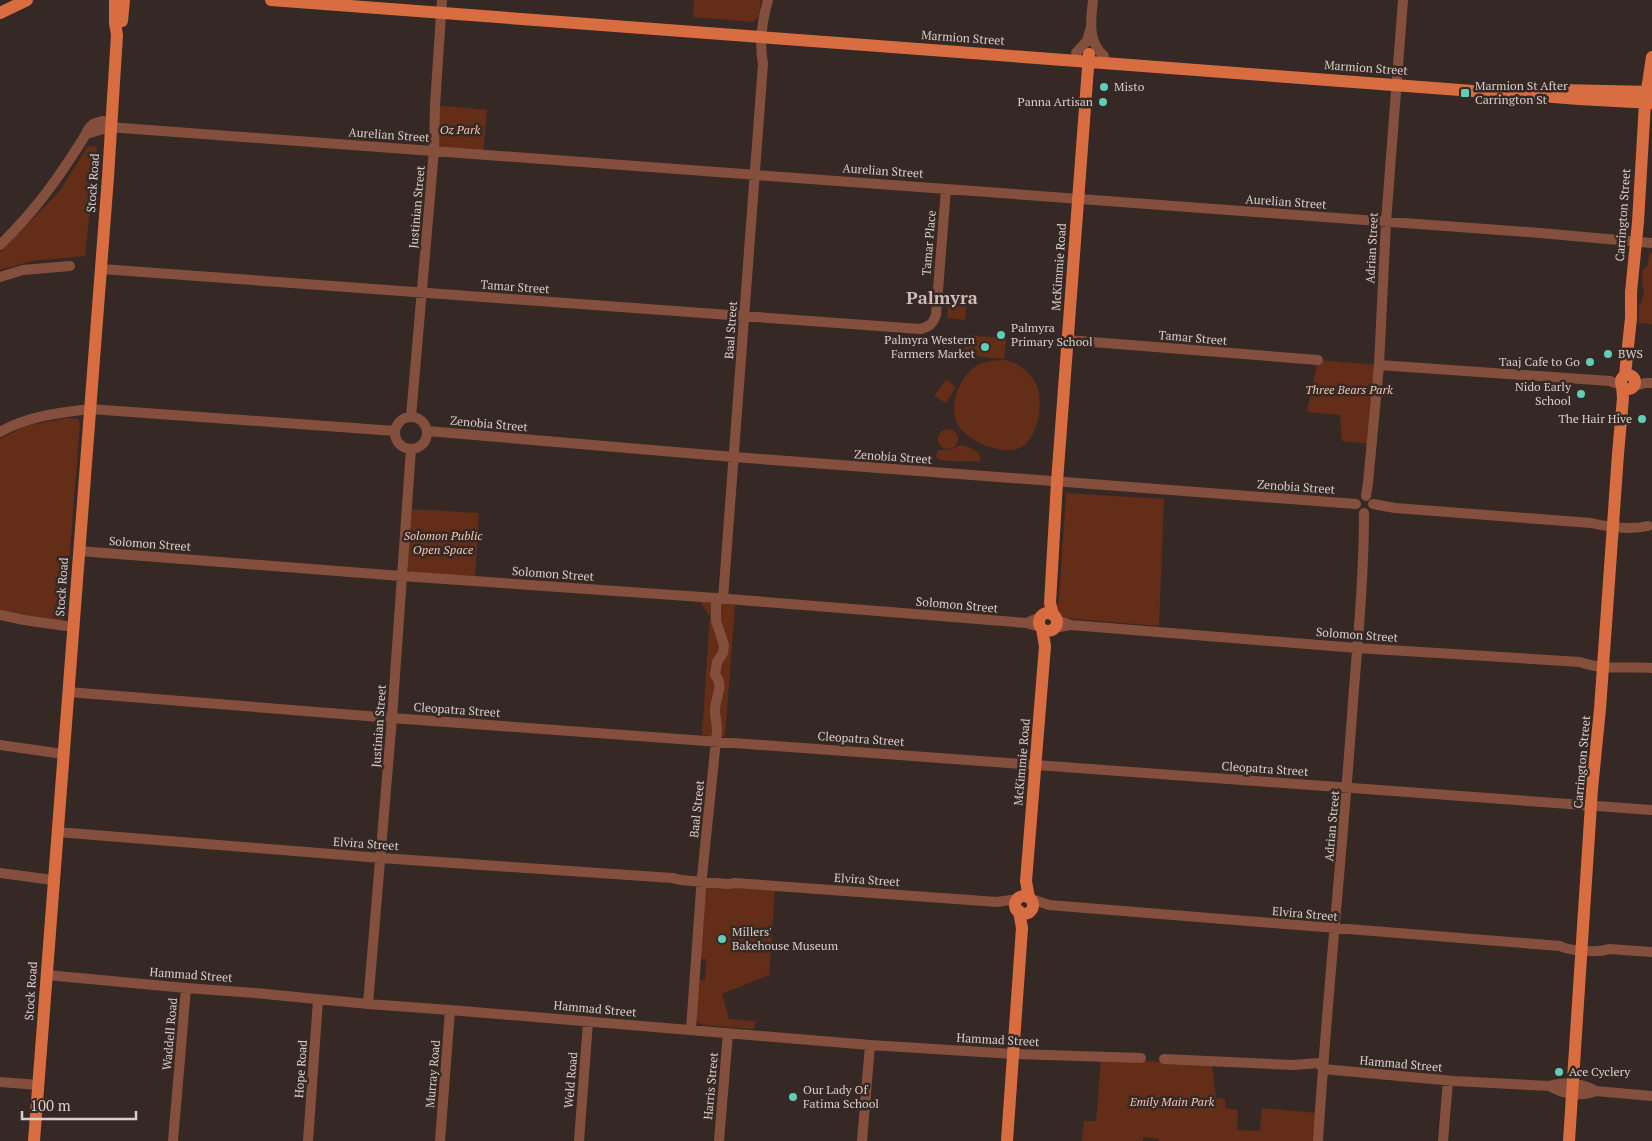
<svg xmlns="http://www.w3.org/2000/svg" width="1652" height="1141" font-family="'PT Serif',serif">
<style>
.green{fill:#632d18}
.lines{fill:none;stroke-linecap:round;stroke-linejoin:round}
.minor{stroke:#844f3c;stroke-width:10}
.major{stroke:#d96d42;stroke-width:12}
.poi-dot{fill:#5eceb8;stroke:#362925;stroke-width:2}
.labels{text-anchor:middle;stroke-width:5;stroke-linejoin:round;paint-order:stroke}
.street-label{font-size:12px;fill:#d8cfcc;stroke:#362925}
.poi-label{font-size:12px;fill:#d8cfcc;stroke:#362925;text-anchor:start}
.park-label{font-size:12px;font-style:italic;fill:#f2c4b3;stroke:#362925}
.district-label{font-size:18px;font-weight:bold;fill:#cdbcb6;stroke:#362925}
</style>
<rect width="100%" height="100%" fill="#362925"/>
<path class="green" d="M694 0H761L759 16 753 22 693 17Z
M435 105 487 110 483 154 434 150Z
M88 146 97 147 85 256 32 261 0 270V252L59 192Z
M1652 253V324L1639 323V307L1644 294 1642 280 1643 270 1648 265 1649 254Z
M956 300 967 301 965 320 947 318 948 303 955 304Z
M966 335 1006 338 1004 359 964 355Z
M1005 360C1018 363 1028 370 1035 382 1045 399 1039 442 1017 449 1010 451 1001 450 994 448 983 446 970 439 962 430 945 413 958 378 976 366 984 361 996 360 1005 360Z
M1318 360 1379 365 1372 444 1342 441 1340 415 1307 412Z
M946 380 956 387 946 403 934 396Z
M68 418 78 419 80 423 65 617 61 621 0 611V439L25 426Z
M938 439a10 10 0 1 1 20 0a10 10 0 1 1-20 0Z
M961 445C971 448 980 450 981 461H947L938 459 936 456 938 450H949Z
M1066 493 1164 499 1159 626 1063 618 1062 616 1057 613 1056 609 1059 599Z
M409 509 479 513 475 578 410 572 406 566Z
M700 602 735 605 725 737 702 735 710 616Z
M709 886 775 889 769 975 722 994 729 1019 756 1021 754 1029 703 1025 699 1023 696 1019 698 980H705L706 959H699L706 889Z
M1101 1059 1212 1064 1216 1098 1225 1099V1108L1238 1110 1237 1130 1260 1131 1262 1108 1316 1113 1314 1141H1159V1139L1143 1137V1141H1082L1084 1121H1096Z"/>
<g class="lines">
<path class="minor" d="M1093 0C1091 20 1087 41 1104 56
M1076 53 1087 41 1090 30
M86 134 111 127 122 128 1540 233 1652 243
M0 245C36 210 60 176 86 134 89 125 94 123 103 121L111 127
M101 269 920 329C929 327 933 324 936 315L946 189
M0 277 23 270 70 266
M1067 340 1318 360
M1379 365 1610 381 1621 385
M1634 386 1645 383H1652
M395 433a16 16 0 1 1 32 0a16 16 0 1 1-32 0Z
M411 417 434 150 435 105 442 0
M427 431 734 457 1356 504
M0 432C28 416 59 413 90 409L395 431
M1366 496 1368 483 1379 365 1386 222 1403 0
M1373 504 1395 508 1591 523C1608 527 1631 530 1648 526
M79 551 401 576 716 598 1026 623 1040 627
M723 599 763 64C759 43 762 21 768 0
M0 615 24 620 73 627
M1056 620 1071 625 1357 648 1580 662C1604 671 1628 666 1652 668
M1026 623 1040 617
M1054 628 1070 625
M68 692 392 718 1652 810
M0 745 63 754
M57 832 381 858 672 878 681 880 728 884 735 883 997 902 1018 899
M0 873 53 880
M1031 899 1049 905 1560 946C1569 951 1599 953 1609 949L1652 952
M47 975 186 988 255 993 368 1004 450 1010 870 1045 1014 1054 1141 1058
M368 1004 392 718 411 449
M691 1029 702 876 717 731C717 723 715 717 715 710 715 698 725 685 715 675L717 662 723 653 724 645 716 621V598
M1164 1059 1293 1065 1319 1063 1323 1069 1454 1081 1550 1086C1563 1081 1584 1084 1596 1091L1652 1096
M0 1082 38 1085
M1550 1086C1561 1094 1583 1097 1596 1091
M173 1141 186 988
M308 1141 318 1000
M440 1141 450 1010
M579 1141 588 1022
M719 1141 728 1033
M862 1141 870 1045
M1318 1141C1327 994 1343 848 1353 701 1358 639 1364 575 1364 513
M1443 1141 1448 1081"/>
<path class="major" d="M271 0 1579 99 1652 103
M0 13 27 0
M122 21 124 0
M1560 90 1652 92
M1621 382a7 7 0 1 1 14 0a7 7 0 1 1-14 0Z
M1625 375 1631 318V292L1638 222 1645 103 1652 57
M1039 622a9 9 0 1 1 18 0a9 9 0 1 1-18 0Z
M1053 615 1050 603 1057 482 1089 54
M1015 905a9 9 0 1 1 18 0a9 9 0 1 1-18 0Z
M1029 898 1026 881 1045 646 1042 629
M34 1141 108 177 117 35 115 23V0
M1007 1141 1022 928 1019 911
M1569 1141 1592 789 1600 709 1618 454 1623 398 1622 386"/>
</g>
<g class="poi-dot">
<circle cx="1104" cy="87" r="5"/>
<rect x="1460" y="88" width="10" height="10" rx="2.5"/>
<circle cx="1103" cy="102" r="5"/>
<circle cx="1001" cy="335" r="5"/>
<circle cx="985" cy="347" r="5"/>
<circle cx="1608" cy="354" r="5"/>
<circle cx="1590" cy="362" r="5"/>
<circle cx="1581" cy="394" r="5"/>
<circle cx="1642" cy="419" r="5"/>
<circle cx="722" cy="939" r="5"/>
<circle cx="1559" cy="1072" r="5"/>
<circle cx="793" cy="1097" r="5"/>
</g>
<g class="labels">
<g class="street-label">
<text transform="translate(963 38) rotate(4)" y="4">Marmion Street</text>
<text transform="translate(1366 68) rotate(4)" y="4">Marmion Street</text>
<text transform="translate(389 135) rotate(4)" y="4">Aurelian Street</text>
<text transform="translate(883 171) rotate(4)" y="4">Aurelian Street</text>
<text transform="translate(93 183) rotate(-86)" y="4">Stock Road</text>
<text transform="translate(1286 202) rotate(4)" y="4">Aurelian Street</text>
<text transform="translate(417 207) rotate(-85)" y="4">Justinian Street</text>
<text transform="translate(1623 215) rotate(-86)" y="4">Carrington Street</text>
<text transform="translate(929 243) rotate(-85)" y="4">Tamar Place</text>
<text transform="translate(1372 248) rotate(-87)" y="4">Adrian Street</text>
<text transform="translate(1059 267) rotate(-86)" y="4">McKimmie Road</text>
<text transform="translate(515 287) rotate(4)" y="4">Tamar Street</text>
<text transform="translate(731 330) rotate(-86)" y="4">Baal Street</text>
<text transform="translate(1193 338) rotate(5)" y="4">Tamar Street</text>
<text transform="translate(489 424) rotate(5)" y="4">Zenobia Street</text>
<text transform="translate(893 457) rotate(4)" y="4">Zenobia Street</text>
<text transform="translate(1296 487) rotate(4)" y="4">Zenobia Street</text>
<text transform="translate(150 544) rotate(4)" y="4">Solomon Street</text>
<text transform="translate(553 574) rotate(4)" y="4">Solomon Street</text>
<text transform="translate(62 587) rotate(-86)" y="4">Stock Road</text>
<text transform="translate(957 605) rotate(5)" y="4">Solomon Street</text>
<text transform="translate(1357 635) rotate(4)" y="4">Solomon Street</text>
<text transform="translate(457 710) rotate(4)" y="4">Cleopatra Street</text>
<text transform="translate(379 726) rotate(-86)" y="4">Justinian Street</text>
<text transform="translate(861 739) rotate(4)" y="4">Cleopatra Street</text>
<text transform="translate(1022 762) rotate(-85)" y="4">McKimmie Road</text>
<text transform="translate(1582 762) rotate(-85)" y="4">Carrington Street</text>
<text transform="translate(1265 769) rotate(4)" y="4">Cleopatra Street</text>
<text transform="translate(697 809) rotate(-84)" y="4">Baal Street</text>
<text transform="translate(1332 826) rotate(-85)" y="4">Adrian Street</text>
<text transform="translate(366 844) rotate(4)" y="4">Elvira Street</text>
<text transform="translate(867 880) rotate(4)" y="4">Elvira Street</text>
<text transform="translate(1305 914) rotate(5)" y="4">Elvira Street</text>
<text transform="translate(191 975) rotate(4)" y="4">Hammad Street</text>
<text transform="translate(31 991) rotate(-86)" y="4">Stock Road</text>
<text transform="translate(595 1009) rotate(5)" y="4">Hammad Street</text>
<text transform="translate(170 1034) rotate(-85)" y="4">Waddell Road</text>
<text transform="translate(998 1040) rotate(3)" y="4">Hammad Street</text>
<text transform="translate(1401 1064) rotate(5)" y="4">Hammad Street</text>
<text transform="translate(301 1069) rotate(-86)" y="4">Hope Road</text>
<text transform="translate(433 1074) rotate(-85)" y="4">Murray Road</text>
<text transform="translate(571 1080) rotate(-85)" y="4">Weld Road</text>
<text transform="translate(711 1086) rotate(-85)" y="4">Harris Street</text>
</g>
<g class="poi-label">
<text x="1475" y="90">Marmion St After<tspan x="1475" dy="14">Carrington St</tspan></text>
<text x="1114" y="91">Misto</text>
<text x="1093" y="106" text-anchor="end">Panna Artisan</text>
<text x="1011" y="332">Palmyra<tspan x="1011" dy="14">Primary School</tspan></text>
<text x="975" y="344" text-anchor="end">Palmyra Western<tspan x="975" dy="14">Farmers Market</tspan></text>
<text x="1618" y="358">BWS</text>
<text x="1580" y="366" text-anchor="end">Taaj Cafe to Go</text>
<text x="1571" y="391" text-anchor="end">Nido Early<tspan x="1571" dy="14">School</tspan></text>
<text x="1632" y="423" text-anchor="end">The Hair Hive</text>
<text x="732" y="936">Millers'<tspan x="732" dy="14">Bakehouse Museum</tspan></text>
<text x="1569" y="1076">Ace Cyclery</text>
<text x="803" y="1094">Our Lady Of<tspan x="803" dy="14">Fatima School</tspan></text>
</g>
<g class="park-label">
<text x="460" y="134">Oz Park</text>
<text x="1349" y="394">Three Bears Park</text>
<text x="443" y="540">Solomon Public<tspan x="443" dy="14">Open Space</tspan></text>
<text x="1172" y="1106">Emily Main Park</text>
</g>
<g class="district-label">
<text x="942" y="304">Palmyra</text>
</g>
</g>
<path d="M22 1111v8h114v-8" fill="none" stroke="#d8cfcc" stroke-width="2.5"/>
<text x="30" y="1111" font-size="15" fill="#d8cfcc" stroke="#362925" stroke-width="4" paint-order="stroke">100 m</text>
</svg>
